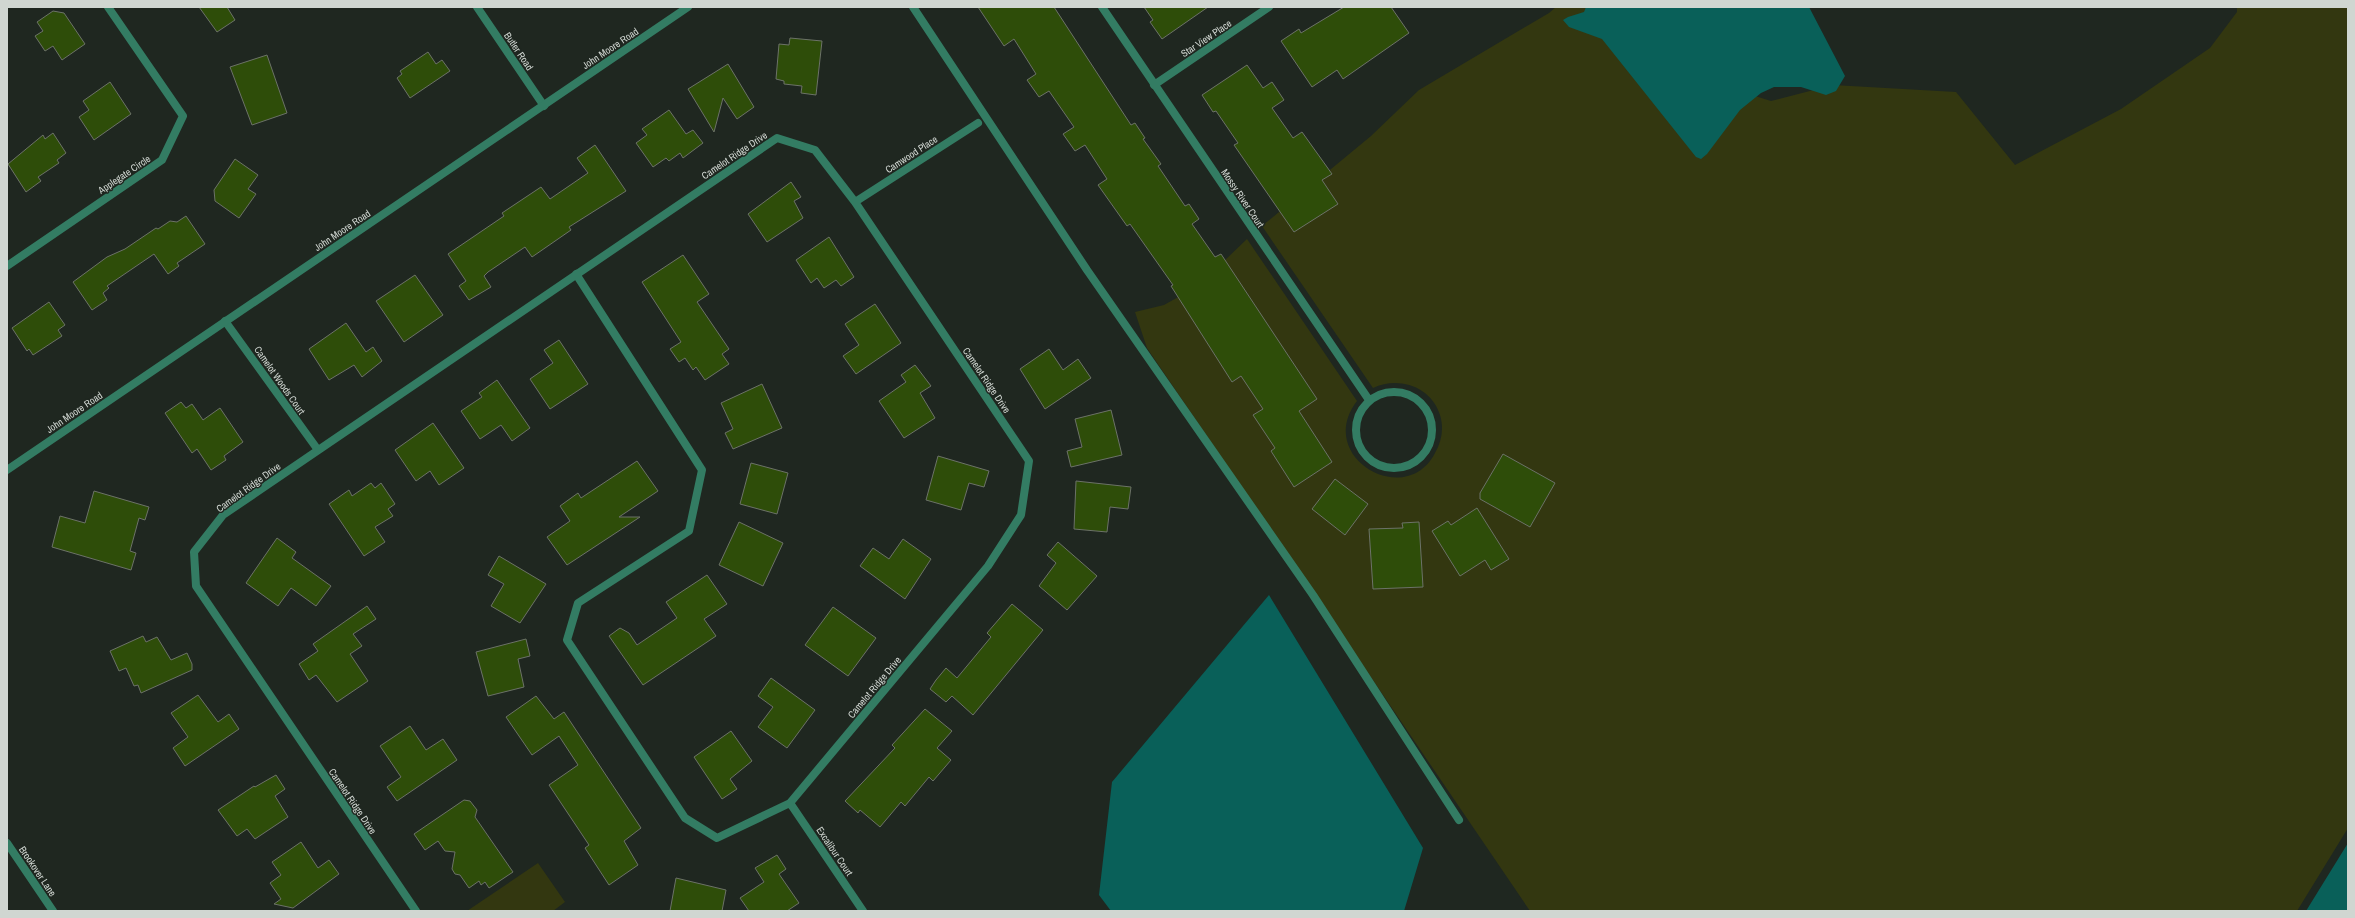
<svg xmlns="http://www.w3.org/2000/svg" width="2355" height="918" font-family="'Archivo Narrow',sans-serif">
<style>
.green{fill:#333710}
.water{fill:#096059}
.building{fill:#2e4d09;stroke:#6c7268}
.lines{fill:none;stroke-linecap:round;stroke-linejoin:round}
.service{stroke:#337c63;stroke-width:8}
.minor{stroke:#337c63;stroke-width:8}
.tertiary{stroke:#337c63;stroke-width:8}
.labels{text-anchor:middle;stroke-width:3;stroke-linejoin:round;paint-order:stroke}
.street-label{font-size:10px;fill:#d0d6d1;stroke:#1f2720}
</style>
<rect width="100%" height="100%" fill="#1f2720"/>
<path class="green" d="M1556 7H1649L1723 86 1771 101 1833 85 1956 92 2015 165 2121 109 2210 48 2237 12V7H2348V828L2297 911H1530L1147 348 1135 312 1164 305 1198 286 1247 239 1357 401C1314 457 1406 510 1435 453 1442 441 1444 428 1440 415 1431 386 1398 376 1373 388L1262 226 1371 136 1419 90 1549 13Z
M538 863 565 902 553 911H467Z"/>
<path class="water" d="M1586 7H1809L1845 76 1836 91 1826 95 1801 87H1774L1761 93 1740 110 1707 154 1701 159 1696 157 1602 39 1569 27 1563 20 1568 17 1584 12Z
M1269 595 1423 848 1404 911H1111L1099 895 1112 782Z
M2348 843V911H2306Z"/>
<path class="building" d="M199 7H227L235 20 217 32Z
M978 7H1054L1131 125 1135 123 1145 138 1143 139 1161 164 1158 166 1185 206 1189 204 1199 219 1192 224 1215 257 1221 254 1317 399 1299 411 1332 462 1294 487 1271 451 1275 448 1253 415 1263 409 1241 376 1232 382 1171 286 1173 285 1130 224 1127 226 1098 185 1107 179 1085 145 1075 151 1063 134 1074 127 1049 91 1039 97 1027 80 1036 74 1014 39 1004 46Z
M1144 7H1208L1162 39 1150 22 1153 20Z
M1344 7H1391L1409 33 1343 79 1337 70 1312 87 1281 41 1299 29 1301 33Z
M53 11 64 13 85 44 62 60 53 46 45 51 35 36 43 31 37 22Z
M790 38 822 41 816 95 801 93 802 86 784 84V81L776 79 779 44 789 45Z
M428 52 436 64 442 60 450 71 410 98 397 78 402 74 400 71Z
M267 55 287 113 252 125 230 67Z
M728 64 754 107 737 119 723 98 714 132 688 89Z
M1247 65 1263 88 1272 82 1284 100 1272 108 1293 138 1302 132 1332 174 1322 180 1338 204 1294 232 1234 145 1238 143 1216 111 1213 112 1202 95Z
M110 82 131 114 94 140 79 117 89 110 83 101Z
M669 110 686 134 693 130 703 143 683 158 680 153 669 161 666 158 653 167 636 143 647 135 642 129Z
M53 133 66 153 57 160 59 163 38 177 41 181 26 192 8 164 43 135 45 139Z
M595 145 626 191 569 227 571 230 532 257 525 247 488 272 484 276 491 287 469 300 459 286 466 281 448 254 504 216 502 213 541 187 550 199 588 173 577 158Z
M235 159 258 175 248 189 256 194 239 218 215 201 214 190Z
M791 182 801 197 794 201 803 218 767 242 748 214Z
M186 216 205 244 177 263 179 266 168 274 154 254 107 286 109 288 103 293 107 300 92 310 73 282 107 257 125 249 156 228 158 229 170 221 177 222Z
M829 237 854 277 841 286 836 280 824 288 817 278 811 283 796 260Z
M683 255 709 294 697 302 729 349 722 354 729 364 705 380 696 367 693 370 685 358 679 362 670 349 681 342 642 282Z
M415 275 443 315 404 342 376 301Z
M49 302 65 325 58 330 62 336 33 355 29 349 27 351 12 328Z
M875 304 901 343 856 374 843 356 859 345 845 324Z
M346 323 366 352 373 347 382 361 362 377 354 365 329 380 309 349Z
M559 340 588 384 550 409 530 379 553 363 544 350Z
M1049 349 1063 370 1078 359 1091 378 1045 409 1020 369Z
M915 365 931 386 920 393 935 418 904 438 879 401 906 382 901 375Z
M497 380 530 428 512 441 501 425 480 439 461 411 482 397 479 393Z
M762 384 782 428 733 449 725 433 733 429 721 403Z
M181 402 186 408 192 404 203 420 220 408 243 442 224 456 226 460 211 470 197 449 192 453 165 413Z
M1111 410 1122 455 1071 467 1067 451 1082 447 1075 419Z
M433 423 464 468 439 485 430 471 416 481 395 450Z
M1503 454 1555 483 1530 527 1480 499V493Z
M938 456 989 471 984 487 969 483 961 510 926 500Z
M637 461 658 491 619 517H640L567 565 547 537 570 521 560 506 578 493 581 498Z
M751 463 788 473 777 514 740 504Z
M1335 479 1368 504 1345 535 1312 509Z
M1076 481 1131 487 1128 509 1110 507 1107 532 1074 529Z
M371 483 375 488 381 483 395 504 388 509 393 516 375 527 385 542 364 556 329 504 349 490 352 496Z
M94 491 149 507 145 520 139 518 130 551 136 553 131 570 52 547 60 516 85 523Z
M1477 508 1509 559 1491 570 1485 560 1460 576 1432 531 1448 521 1451 525Z
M739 522 783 543 763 586 719 565Z
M1419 522 1423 587 1373 589 1369 529 1403 528 1402 523Z
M277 538 296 552 292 558 331 586 316 606 291 588 278 606 246 583Z
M903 539 931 559 905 599 860 566 873 548 889 559Z
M1058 542 1097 576 1067 610 1039 586 1056 563 1047 555Z
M499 556 546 584 520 623 491 606 504 584 488 575Z
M707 575 727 604 704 619 716 636 643 685 609 636 620 628 629 633 637 645 677 618 666 602Z
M1012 604 1043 630 973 715 952 696 946 702 930 689 936 680 946 668 957 678 991 637 987 633Z
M367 606 376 619 353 634 362 646 350 654 368 681 337 702 316 675 309 680 299 664 318 651 313 644Z
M833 607 876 638 848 676 805 645Z
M143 636 146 642 157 637 171 660 187 653 192 664V670L141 693 138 685 134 686 126 668 119 671 110 651Z
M526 639 530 656 518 659 524 687 488 696 476 652Z
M771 678 815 710 787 748 758 727 773 707 758 696Z
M198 695 218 722 229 714 239 729 185 766 173 748 188 737 171 713Z
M536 696 554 719 564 712 641 828 624 841 638 865 609 885 585 848 589 845 549 785 578 765 559 736 532 755 506 717Z
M925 709 952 731 937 748 951 760 933 781 929 777 905 806 901 802 880 827 860 810 858 813 845 801 895 748 892 745Z
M410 726 426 750 443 739 457 760 397 801 387 787 401 777 380 746Z
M731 731 752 761 730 779 737 789 722 799 694 757Z
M276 775 285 789 275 796 288 817 255 839 247 829 237 836 218 810 254 786 255 787Z
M464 800 470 801 477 810 475 817 513 872 489 888 485 882 481 885 479 881 469 888 460 875 455 874 452 869 455 852 445 851 438 841 425 850 414 834Z
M301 842 318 868 329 860 339 874 293 908 274 904 281 899 270 883 281 875 272 862Z
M777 855 786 869 779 874 799 903 787 911H749L740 898 764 882 755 868Z
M676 878 726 890 722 911H670Z"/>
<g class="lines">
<path class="service" d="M913 7 1087 270 1313 595 1459 820"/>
<path class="minor" d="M477 7 544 106
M1102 7 1369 400
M1154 85 1269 7
M855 202 978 123
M7 266 162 160 183 116 108 7
M225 321 318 450
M1356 430a38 38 0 1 1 76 0a38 38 0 1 1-76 0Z
M790 803 863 911
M7 843 53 911
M416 911 196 586 194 552 223 515 777 138 815 150 855 202 1029 461 1021 515 988 566 790 803 717 838 685 818 567 640 578 603 689 531 702 470 576 274"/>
<path class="tertiary" d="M7 470 688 7"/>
</g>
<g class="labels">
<g class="street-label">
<text transform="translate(1206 38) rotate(-34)" y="4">Star View Place</text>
<text transform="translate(610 48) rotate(-34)" y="4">John Moore Road</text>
<text transform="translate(519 51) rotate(56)" y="4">Butler Road</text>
<text transform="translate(911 154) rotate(-33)" y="4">Camwood Place</text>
<text transform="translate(734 155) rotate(-34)" y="4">Camelot Ridge Drive</text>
<text transform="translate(124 174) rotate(-34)" y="4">Applegate Circle</text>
<text transform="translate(1243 198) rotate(56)" y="4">Mossy River Court</text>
<text transform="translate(342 230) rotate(-34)" y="4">John Moore Road</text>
<text transform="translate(280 380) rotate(55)" y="4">Camelot Woods Court</text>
<text transform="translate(987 380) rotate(56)" y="4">Camelot Ridge Drive</text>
<text transform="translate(74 412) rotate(-34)" y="4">John Moore Road</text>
<text transform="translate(248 487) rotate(-36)" y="4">Camelot Ridge Drive</text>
<text transform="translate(874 687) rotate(-50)" y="4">Camelot Ridge Drive</text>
<text transform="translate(353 801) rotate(56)" y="4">Camelot Ridge Drive</text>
<text transform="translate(835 851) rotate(56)" y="4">Excalibur Court</text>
<text transform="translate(38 871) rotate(56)" y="4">Brookover Lane</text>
</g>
</g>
<rect width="2355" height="918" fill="none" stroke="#d0d6d1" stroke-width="16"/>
</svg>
